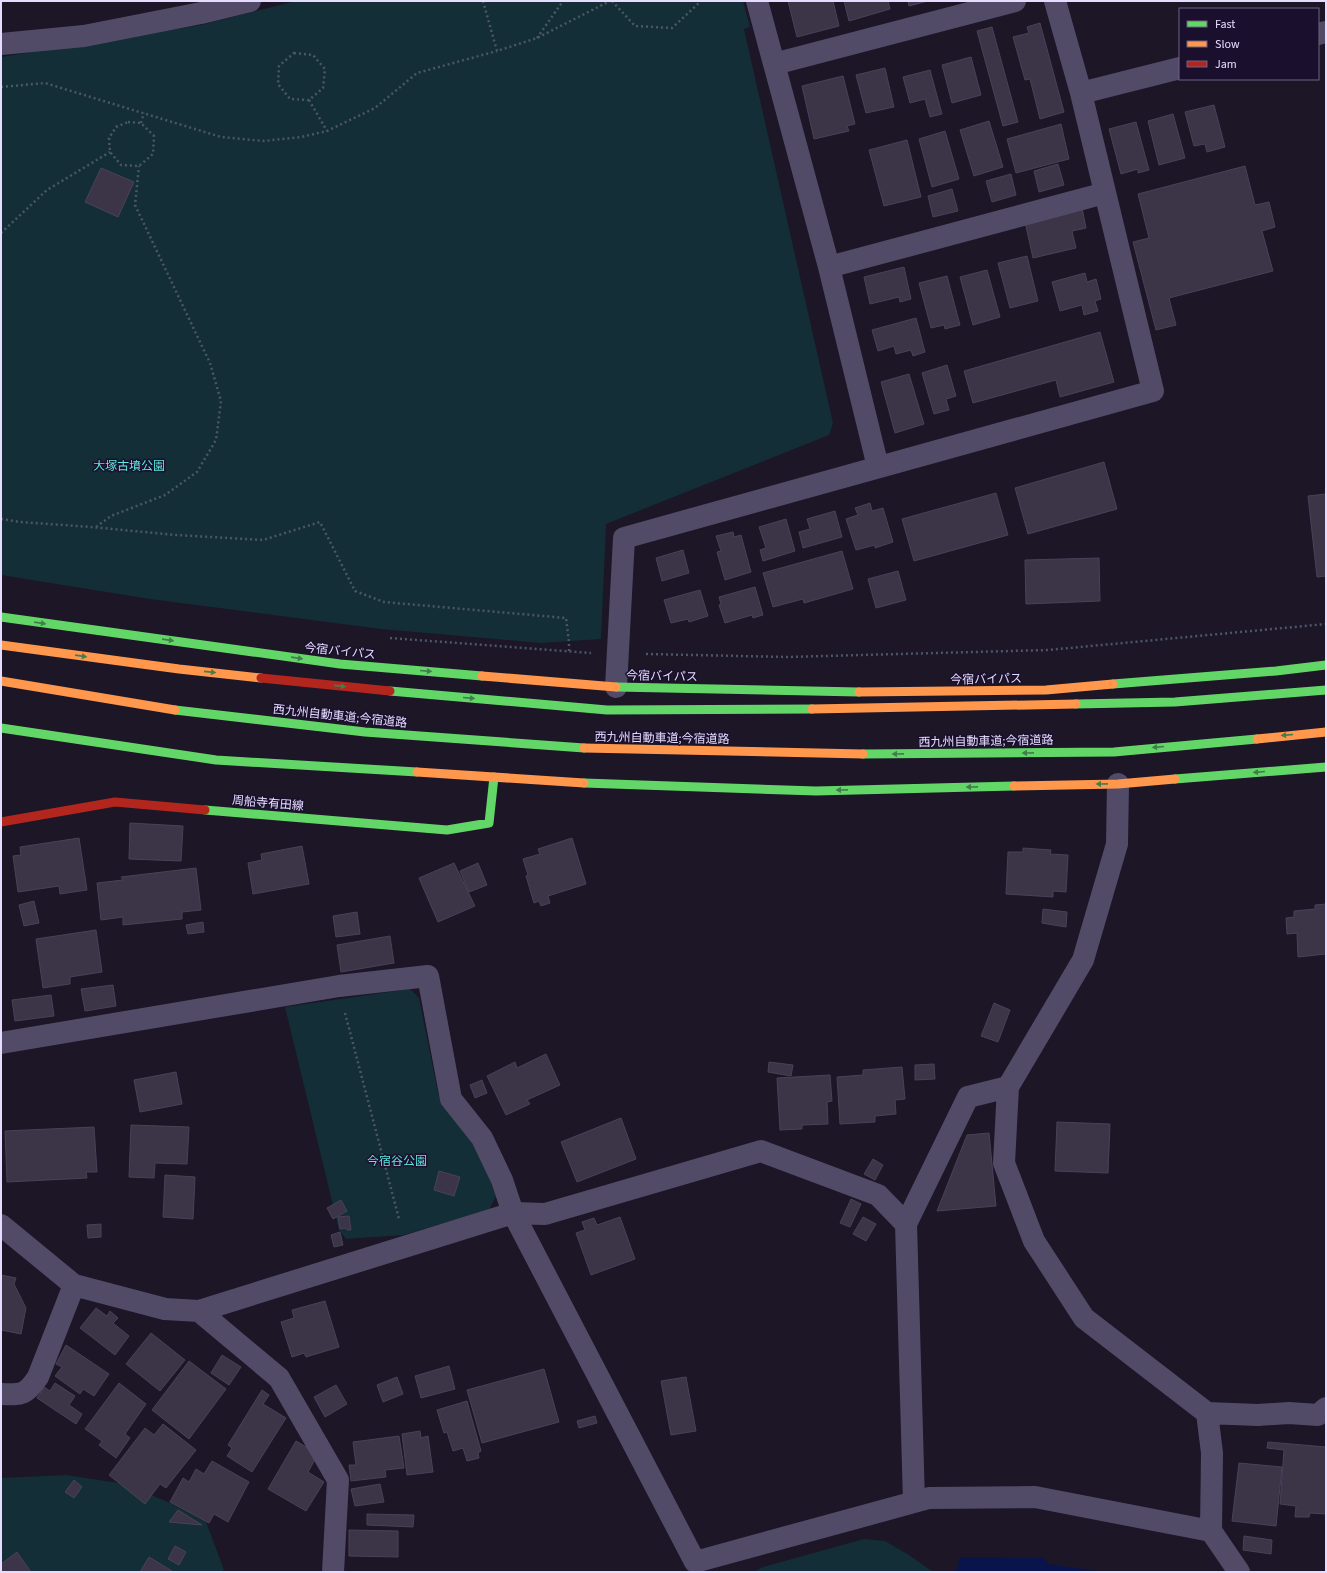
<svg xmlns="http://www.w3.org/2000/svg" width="1327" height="1573" font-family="'Source Sans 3','Noto Sans JP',sans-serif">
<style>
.green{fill:#132e36}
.water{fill:#09144a}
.building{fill:#3c3548;stroke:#4a4159}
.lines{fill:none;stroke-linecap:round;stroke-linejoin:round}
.path{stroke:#4c5669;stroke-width:2.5;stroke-dasharray:2 3;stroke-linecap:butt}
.street{stroke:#524b68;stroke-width:22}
.fast{stroke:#63d668;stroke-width:9}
.slow{stroke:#ff974d;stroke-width:9}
.jam{stroke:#b3261e;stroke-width:9}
.oneway{fill:#427d4d}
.labels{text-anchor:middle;stroke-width:3;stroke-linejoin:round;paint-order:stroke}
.park-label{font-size:12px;fill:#5ee8df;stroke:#1a102d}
.street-label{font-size:12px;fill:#e6dcff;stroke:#1a102d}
</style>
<rect width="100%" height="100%" fill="#1c1627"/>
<path class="green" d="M296 1H743L750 27 744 29 833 423 829 435 606 524 601 639 541 643 381 629 150 599 1 575V57L201 25Z
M410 989 419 998 438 1093 443 1104 477 1145 496 1196 490 1208 486 1211 403 1235 346 1239 339 1230 285 1007Z
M66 1475 125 1484 170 1503 206 1522 223 1567 224 1572H1V1478Z
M864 1539 885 1541 909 1555 933 1572H754L763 1567Z"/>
<path class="water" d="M960 1557 1044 1558 1048 1564 1102 1572H956Z"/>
<path class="building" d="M788 1H833L839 26 797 37Z
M844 1H888L890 9 849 21Z
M908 1H928L909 6Z
M1040 23 1064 112 1040 119 1030 79 1025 80 1013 37 1029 33 1027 27Z
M992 27 1018 122 1003 126 977 31Z
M971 57 981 95 952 103 942 65Z
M885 68 894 107 866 113 856 75Z
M930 70 942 114 930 117 925 99 910 103 903 77Z
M843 76 855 124 847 126 849 131 814 139 802 86Z
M1214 105 1225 147 1207 152 1205 144 1194 146 1185 112Z
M1173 114 1185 158 1159 165 1148 121Z
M989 121 1003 167 974 176 960 130Z
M1136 122 1149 170 1138 173V169L1121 174 1109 129Z
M1061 124 1069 159 1016 173 1007 139Z
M945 131 959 179 932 187 919 139Z
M907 140 921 197 884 206 869 150Z
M1058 164 1064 185 1039 192 1034 171Z
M1245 166 1255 205 1269 202 1275 227 1262 231 1273 271 1169 298 1176 325 1156 330 1133 242 1149 238 1138 194Z
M101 168 134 182 118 217 85 202Z
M1011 174 1016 195 992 202 986 181Z
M952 189 958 211 933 217 928 196Z
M1082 208 1086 228 1072 231 1076 248 1033 258 1025 222Z
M1027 256 1038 301 1010 308 998 263Z
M904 267 911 299 900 302 899 297 870 304 864 277Z
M987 270 1000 317 973 325 960 277Z
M1085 273 1087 282 1096 279 1101 299 1095 301 1098 311 1084 315 1082 305 1060 311 1052 282Z
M947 276 960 325 945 329 944 325 931 328 919 283Z
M916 318 925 352 913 356 911 350 896 354 894 346 878 351 872 330Z
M1100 332 1114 382 1060 397 1056 380 973 403 964 371Z
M947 365 956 396 946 399 949 410 934 414 922 373Z
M909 374 924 424 895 433 881 382Z
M1104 462 1117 509 1028 534 1015 488Z
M996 493 1008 535 914 561 902 519Z
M1326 494V576L1317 577 1308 496Z
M870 503 872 511 883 508 893 542 875 548V545L856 550 846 519 858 515 855 508Z
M835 511 842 537 803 548 799 532 810 529 807 519Z
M786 519 795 551 763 561 760 550 766 548 759 527Z
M733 532 734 537 741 535 751 572 725 580 717 552 721 551 716 536Z
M683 550 689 573 662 581 656 558Z
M842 551 853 589 804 603 803 599 773 607 763 573Z
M1099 558 1100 601 1026 604 1025 560Z
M898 571 906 600 876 608 868 579Z
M755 587 763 615 753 618 752 615 725 623 719 605 721 604 719 597Z
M700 590 708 616 689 622 688 619 671 623 664 600Z
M130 823 183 826 181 861 129 859Z
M79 838 87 890 60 894 59 886 18 892 13 856 21 855 20 847Z
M572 838 586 884 548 896 550 903 541 906 539 901 534 903 526 876 528 875 523 859 540 854 538 849Z
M302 846 309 884 253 894 248 863 262 860 261 854Z
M1023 848 1051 850 1050 854 1068 855 1066 892 1053 891V897L1006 894 1008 852H1023Z
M454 863 475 906 438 922 419 878Z
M478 863 487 885 469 892 460 871Z
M196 868 201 910 182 912V919L123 925V917L101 920 97 883 123 880 121 877Z
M34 901 39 923 24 926 19 905Z
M1326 904V954L1298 957 1297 933 1287 934 1286 918 1294 917V911L1315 909V905Z
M1043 909 1067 912 1066 927 1042 923Z
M357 912 360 934 336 937 333 916Z
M203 922 204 932 188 934 186 925Z
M96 930 102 972 70 977V984L43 988 36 939Z
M390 936 394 963 341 972 337 945Z
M113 985 116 1006 85 1011 81 989Z
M51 995 54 1016 15 1021 12 1000Z
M994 1003 1010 1010 998 1042 981 1036Z
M546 1054 560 1085 527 1100 530 1104 506 1115 487 1076 515 1062 517 1068Z
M769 1062 793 1065 791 1076 768 1072Z
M934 1064 935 1079 915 1080V1065Z
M902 1067 905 1099 895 1100 896 1114 875 1116V1122L840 1124 837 1077 863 1075V1070Z
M176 1072 182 1104 140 1112 134 1080Z
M830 1075 832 1101 827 1102 828 1124 802 1125V1129L780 1130 777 1078Z
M482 1080 487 1093 475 1098 470 1085Z
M621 1118 636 1159 577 1182 561 1142Z
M1057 1122 1110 1124 1108 1173 1055 1171Z
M131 1125 189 1127 187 1164 155 1163 154 1178 129 1177Z
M94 1127 97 1172H86L87 1178 7 1182 5 1131Z
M989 1133 996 1206 937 1211 967 1135Z
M873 1159 883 1165 875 1180 864 1174Z
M439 1171 460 1177 454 1196 434 1190Z
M165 1175 195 1177 193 1219 163 1217Z
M851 1199 861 1204 850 1227 840 1223Z
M341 1200 347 1211 333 1219 327 1208Z
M349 1216 351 1230H347L346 1228 340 1229 338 1217Z
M620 1217 635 1259 591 1275 576 1233 585 1230 582 1222 594 1218 597 1225Z
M863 1217 876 1224 866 1241 853 1234Z
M101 1224V1237L88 1238 87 1225Z
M340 1232 343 1245 334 1247 331 1235Z
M1 1275 16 1278 14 1284 26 1308 21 1334 1 1330Z
M325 1301 339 1347 306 1357 304 1353 292 1357 281 1322 294 1318 292 1310Z
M96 1308 107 1316 110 1311 118 1318 113 1323 129 1336 115 1355 80 1328Z
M151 1333 185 1360 160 1391 126 1364Z
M66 1345 109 1374 94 1396 83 1389 80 1394 55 1376 62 1367 56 1364Z
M222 1355 241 1367 229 1385 211 1373Z
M189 1361 226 1389 189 1439 152 1410Z
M449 1366 455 1389 421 1398 415 1376Z
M544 1369 559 1422 482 1443 467 1390Z
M397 1377 403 1394 383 1402 377 1385Z
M686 1377 696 1431 671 1435 661 1381Z
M55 1383 75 1396 69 1405 82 1414 76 1424 37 1398 44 1387 50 1391Z
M119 1383 146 1404 125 1434 130 1438 116 1458 99 1445 102 1441 85 1429Z
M336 1385 347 1404 325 1417 314 1397Z
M262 1390 269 1395 263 1404 286 1418 252 1472 227 1456 232 1448 228 1445Z
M467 1401 481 1451 478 1453 479 1458 467 1461 463 1448 453 1451 447 1432 444 1433 437 1410Z
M595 1416 597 1423 579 1428 577 1421Z
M163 1424 196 1450 166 1488 160 1484 145 1504 109 1475 145 1428 154 1435Z
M420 1431 421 1438 428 1436 433 1472 407 1475 402 1434Z
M399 1436 404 1468 385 1470 386 1477 351 1481 349 1465H356L353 1442Z
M296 1441 318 1454 308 1472 324 1482 306 1511 268 1489Z
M1268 1442 1326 1447V1514L1310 1513 1309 1517H1295L1296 1506 1280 1504 1284 1450 1267 1448Z
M212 1461 249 1482 228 1522 214 1514 209 1523 170 1502 183 1478 189 1482 196 1469 204 1474Z
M1239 1463 1282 1467 1276 1526 1232 1521Z
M74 1480 82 1487 74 1498 65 1492Z
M380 1484 384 1502 355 1506 351 1489Z
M178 1510 202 1525 169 1522Z
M367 1514 414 1515 413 1527 367 1525Z
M349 1530 398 1531V1557L349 1556Z
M1244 1536 1272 1540 1271 1554 1243 1550Z
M175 1546 186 1552 179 1565 168 1559Z
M17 1552 31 1572H1V1564Z
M149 1557 172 1571V1572H140Z"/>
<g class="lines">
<path class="path" d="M483 1 497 51 537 38 610 1
M612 1 635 26 672 28 699 3V1
M537 38 563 1
M294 53 313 55 325 69 323 88 309 100 290 99 278 84 279 66Z
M1 87 45 83 221 137 264 141 301 137 327 131 375 108 417 73 497 51
M309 100 327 131
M128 122 141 123 154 136 153 154 139 166 121 165 110 152 109 138 116 127Z
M141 123 144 113
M1 233 47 190 110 152
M1 519 20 522 91 527 176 535 263 540 320 522 355 591 384 602 566 618 569 642V652
M96 527 111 516 165 495 197 472 216 440 221 401 210 363 135 205 139 166
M390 638 591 653
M646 654 787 657 1048 650 1326 624
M345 1013 399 1219"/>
<path class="street" d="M757 1 829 267 878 467
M1318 34 1326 32
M1 44 84 36 201 13 250 1
M774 64 1015 1
M1081 93 1180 68
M829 267 1105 193
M616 687 624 538 1153 391 1081 93 1055 1
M1118 784 1117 844 1083 960 1008 1087 1004 1163 1034 1241 1084 1318 1207 1413 1258 1415 1289 1413 1318 1415 1326 1408
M1 1043 339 986 428 976 451 1099 482 1138 502 1180 513 1213 545 1214 761 1151 878 1195 906 1224 914 1502
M906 1224 968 1097 1008 1087
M1 1225 74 1285 165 1309 199 1311 513 1213 695 1562 929 1498 1035 1497 1211 1531
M199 1311 279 1378 338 1480 333 1572
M1 1394C22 1395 26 1395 38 1377L74 1285
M1207 1413 1212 1453 1211 1531 1239 1572"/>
<path class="fast" d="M1 617 340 664 482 676
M1113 684 1276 671 1326 665
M616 687 859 692
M390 691 607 710 812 709
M1076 704 1175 702 1326 690
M175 710 365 732 584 748
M1 728 216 760 417 772
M863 754 1114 752 1257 739
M1175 779 1326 767
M584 783 816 791 1014 786
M205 810 447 830 489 823 494 777"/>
<path class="slow" d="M1 645 179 669 261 678
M482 676 616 687
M1 681 175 710
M859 692 1046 690 1113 684
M812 709 1076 704
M1257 739 1326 732
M584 748 863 754
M417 772 584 783
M1014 786 1118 784 1175 779"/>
<path class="jam" d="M261 678 390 691
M1 822 115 802 205 810"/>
</g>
<defs><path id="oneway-solid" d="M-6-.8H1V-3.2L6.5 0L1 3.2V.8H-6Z"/></defs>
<g class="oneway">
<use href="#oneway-solid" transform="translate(40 623) rotate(8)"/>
<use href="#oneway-solid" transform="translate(168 640) rotate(8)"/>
<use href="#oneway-solid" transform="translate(81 656) rotate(8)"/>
<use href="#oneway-solid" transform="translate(297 658) rotate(8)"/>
<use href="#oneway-solid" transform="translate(426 671) rotate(5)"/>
<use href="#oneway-solid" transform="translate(210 672) rotate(6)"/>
<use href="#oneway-solid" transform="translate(340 686) rotate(6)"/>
<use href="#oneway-solid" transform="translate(469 698) rotate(5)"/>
<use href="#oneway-solid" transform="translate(1287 735) rotate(175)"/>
<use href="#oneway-solid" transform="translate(1158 747) rotate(175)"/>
<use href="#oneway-solid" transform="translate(1028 753) rotate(179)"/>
<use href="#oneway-solid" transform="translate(898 754) rotate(179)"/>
<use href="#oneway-solid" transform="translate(1259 772) rotate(175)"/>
<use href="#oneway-solid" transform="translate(1102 784) rotate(179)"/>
<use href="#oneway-solid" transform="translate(972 787) rotate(179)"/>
<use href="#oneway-solid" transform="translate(842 790) rotate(179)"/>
</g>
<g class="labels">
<g class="park-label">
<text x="129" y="470">大塚古墳公園</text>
<text x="397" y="1165">今宿谷公園</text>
</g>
<g class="street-label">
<text transform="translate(340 651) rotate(6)" y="4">今宿バイパス</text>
<text transform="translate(662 676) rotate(1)" y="4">今宿バイパス</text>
<text transform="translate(986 679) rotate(-1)" y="4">今宿バイパス</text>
<text transform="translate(340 716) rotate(6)" y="4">西九州自動車道;今宿道路</text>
<text transform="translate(662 738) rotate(1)" y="4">西九州自動車道;今宿道路</text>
<text transform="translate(986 741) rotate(-1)" y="4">西九州自動車道;今宿道路</text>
<text transform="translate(268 803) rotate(5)" y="4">周船寺有田線</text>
</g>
</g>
<rect width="1327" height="1573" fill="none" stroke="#e6dcff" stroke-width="4"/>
<rect x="1179" y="8" width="140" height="72" fill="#1a102d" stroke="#6c6281"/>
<rect x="1187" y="21" width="20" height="6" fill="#63d668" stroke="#6c6281"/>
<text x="1215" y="28" font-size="12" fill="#e6dcff">Fast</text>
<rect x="1187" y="41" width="20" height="6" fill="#ff974d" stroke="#6c6281"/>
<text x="1215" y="48" font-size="12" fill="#e6dcff">Slow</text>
<rect x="1187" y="61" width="20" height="6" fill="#b3261e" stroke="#6c6281"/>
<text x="1215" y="68" font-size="12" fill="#e6dcff">Jam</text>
</svg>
